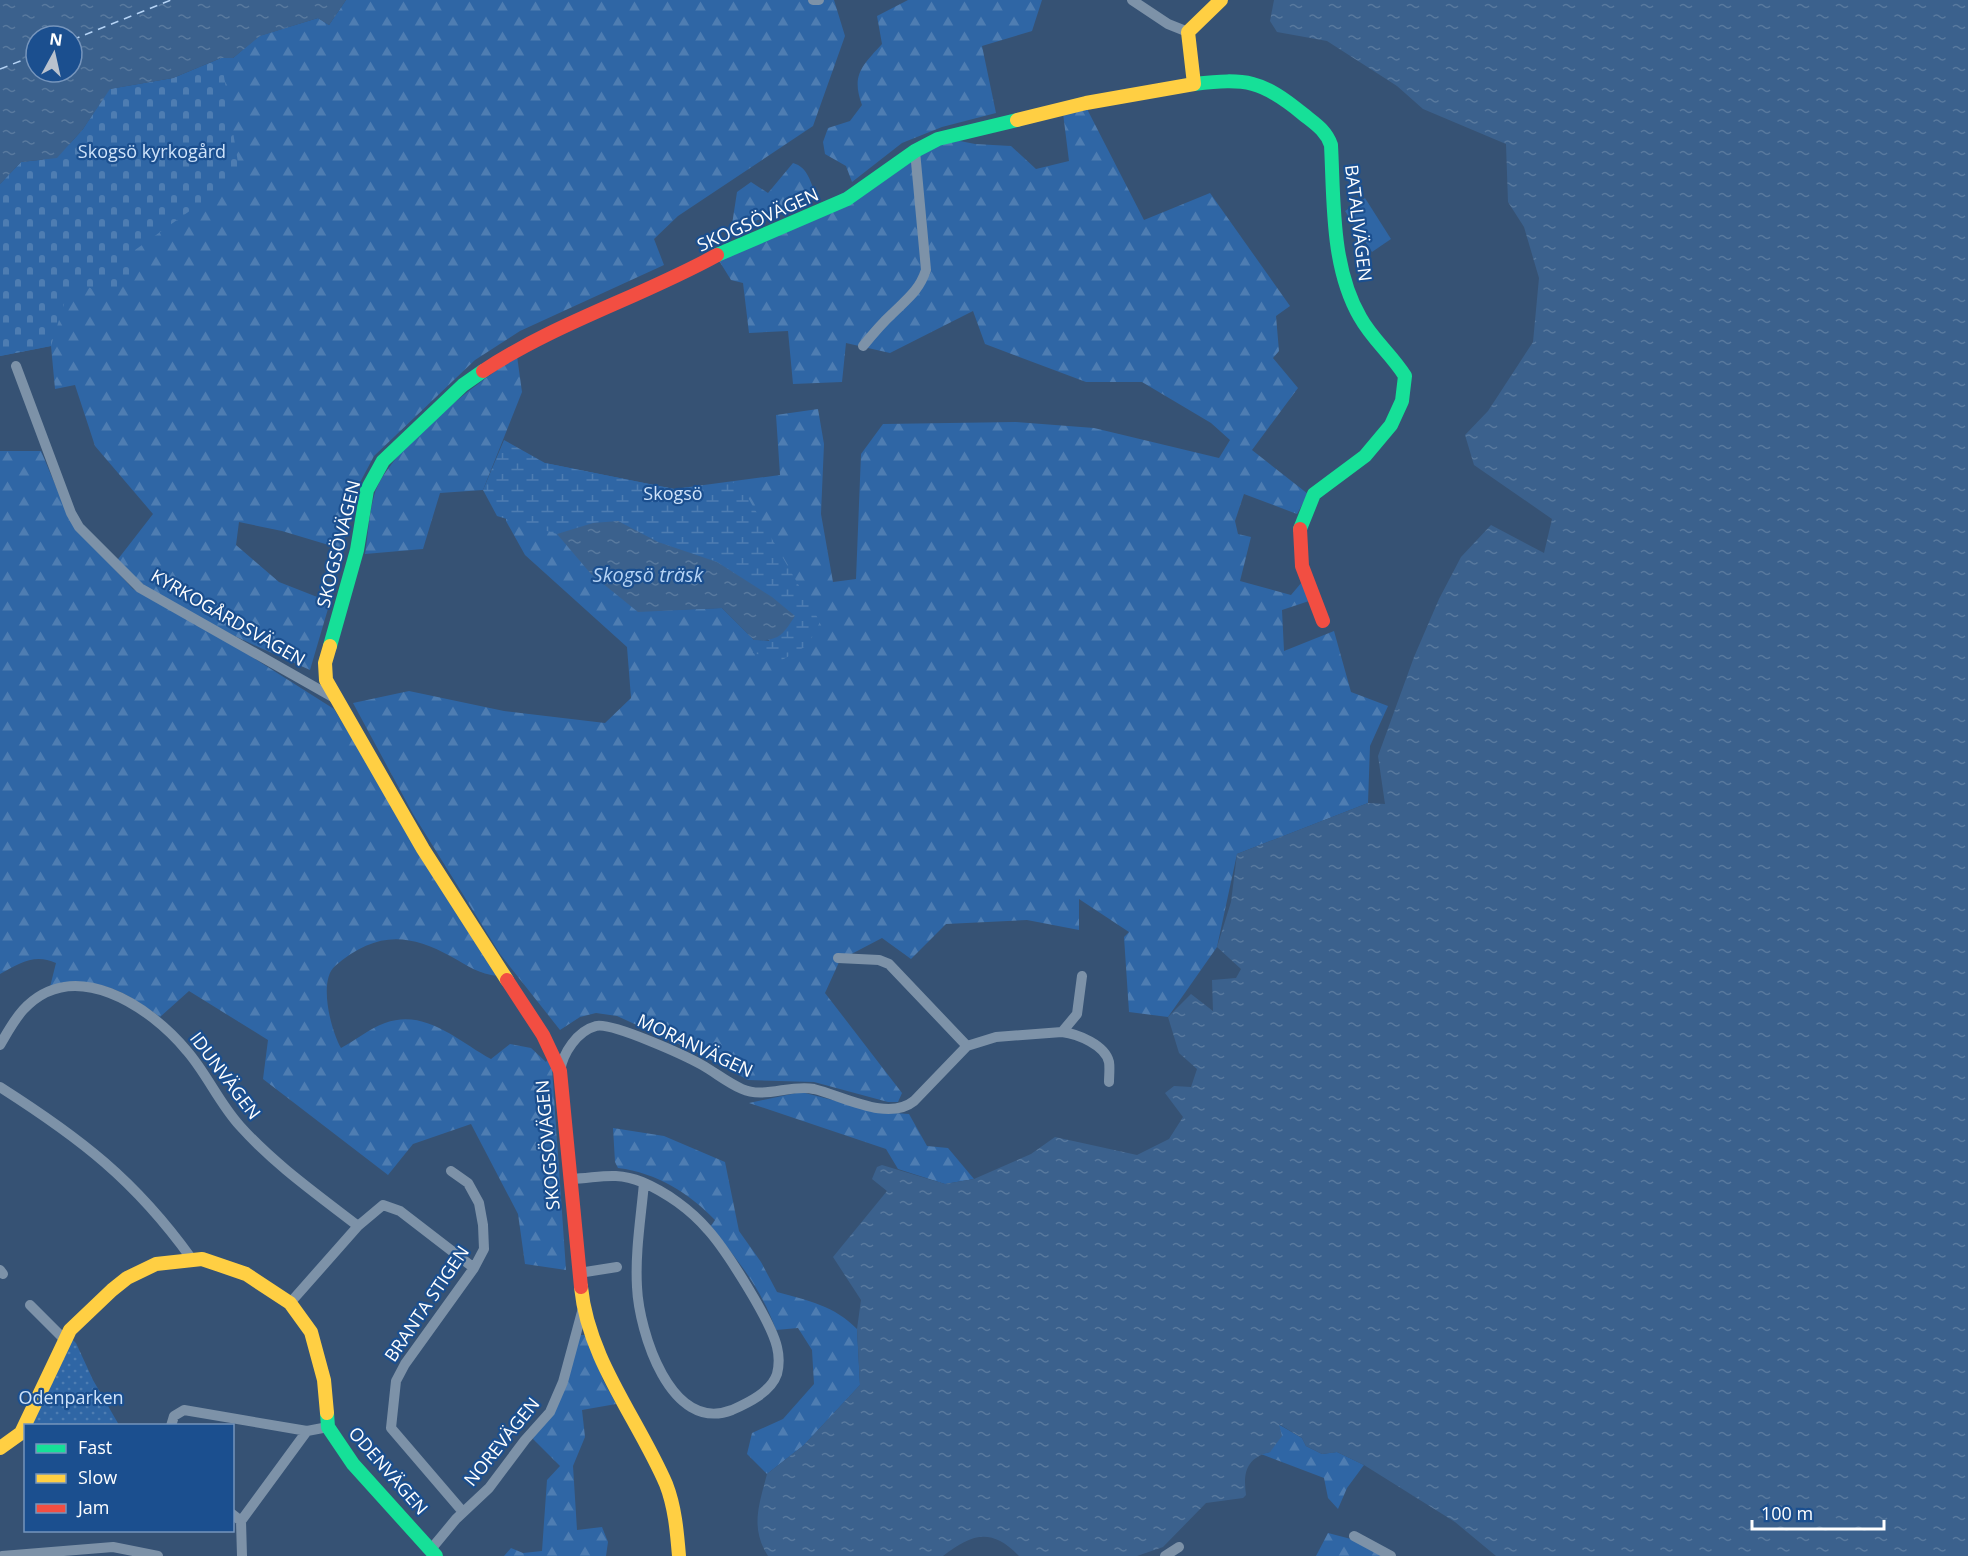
<svg xmlns="http://www.w3.org/2000/svg" width="1968" height="1556" font-family="'Open Sans',sans-serif">
<style>
.green{fill:url(#green-dots)}
.forest{fill:url(#forest-firs);fill-rule:evenodd}
.wetland{fill:url(#wetland-marsh)}
.cemetery{fill:url(#cemetery-stones)}
.pitch{fill:#2f66a5}
.water{fill:url(#water-ripples);fill-rule:evenodd}
.lines{fill:none;stroke-linecap:round;stroke-linejoin:round}
.ferry{stroke:#b5d3f5;stroke-width:1.5;stroke-dasharray:8 6;stroke-linecap:butt}
.street{stroke:#7d92a8;stroke-width:10}
.fast{stroke:#16e098;stroke-width:14}
.slow{stroke:#ffcf43;stroke-width:14}
.jam{stroke:#f24e42;stroke-width:14}
.labels{text-anchor:middle;stroke-width:4.5;stroke-linejoin:round;paint-order:stroke}
.park-label{font-size:18px;fill:#cfe3fa;stroke:#1b4f8f}
.street-label{font-size:18px;fill:#fff;stroke:#1b4f8f}
.water-label{font-size:20px;font-style:italic;fill:#b5d3f5;stroke:#1b4f8f}
</style>
<defs>
<pattern id="green-dots" width="8" height="8" patternUnits="userSpaceOnUse" patternTransform="scale(1.5)"><rect width="8" height="8" fill="#2f66a5"/><path d="M2 2h.1M6 6h.1" fill="none" stroke="#4e7db2" stroke-width="1.8" stroke-linecap="round"/></pattern>
<pattern id="forest-firs" width="22" height="20" patternUnits="userSpaceOnUse" patternTransform="scale(1.5)"><rect width="22" height="20" fill="#2f66a5"/><path d="M5 1l3.5 6h-7zM16 11l3.5 6h-7z" fill="#4e7db2"/></pattern>
<pattern id="wetland-marsh" width="20" height="14" patternUnits="userSpaceOnUse" patternTransform="scale(1.5)"><rect width="20" height="14" fill="#2f66a5"/><path d="M1 5h8M5 5V1M11 12h8M15 12V8" fill="none" stroke="#4e7db2"/></pattern>
<pattern id="cemetery-stones" width="16" height="16" patternUnits="userSpaceOnUse" patternTransform="scale(1.5)"><rect width="16" height="16" fill="#2f66a5"/><path d="M2 7V4a2 2 0 0 1 4 0v3zM10 15v-3a2 2 0 0 1 4 0v3z" fill="#4e7db2"/></pattern>
<pattern id="water-ripples" width="26" height="14" patternUnits="userSpaceOnUse" patternTransform="scale(1.5)"><rect width="26" height="14" fill="#3b618d"/><path d="M2 4q2-2 4 0t4 0M15 11q2-2 4 0t4 0" fill="none" stroke="#58799e"/></pattern>
</defs>
<rect width="100%" height="100%" fill="#365274"/>
<path class="green" d="M71 1338 76 1343 93 1380 119 1425H30Z"/>
<path class="forest" d="M346 0H834L845 36 813 126 678 216 654 239 664 265 520 331 475 360 374 456 356 490 342 549 282 531 239 522 236 545 279 582 330 602 310 670C243 640 172 611 115 563L153 514 95 446 75 385 55 389 51 346 0 356V184L221 58H233L259 36 318 18 329 25Z
M908 0H1042L1032 31 982 46 996 113 942 127 902 143 852 182 846 166 825 154 823 142 828 128 850 121 862 105C851 75 862 66 882 44L877 16Z
M1086 107 1144 220 1210 193 1290 306 1276 316 1279 351 1273 358 1298 388 1252 450 1308 494 1297 514 1244 494 1235 521 1238 534 1251 537 1240 581 1291 595 1302 582 1309 601 1282 610 1284 651 1334 631 1351 692 1388 706 1370 746 1368 803 1237 854 1217 947 1168 1017 1129 1012 1124 937 1129 932 1079 899V930L1027 920 946 924 911 959 882 938 840 960 825 993 902 1093 898 1102H888L814 1082 748 1080 696 1052 617 1016 596 1013 580 1017 560 1030 500 954 413 814 353 703 409 691 504 711 605 723 631 698 627 647 525 555 506 521 507 493 545 463 674 489 780 475 776 415 818 409 824 444 821 514 833 582 856 579 861 454 883 424 1016 422 1094 428 1219 458 1230 440 1211 423 1142 382H1086L985 344 973 311 890 353 846 343 842 382 793 384 788 331 749 333 743 283 731 280 718 259 921 152 955 140 975 144 1011 146 1036 169 1069 161 1063 113ZM618 521 770 641 754 640 722 608 638 611Z
M793 163C808 167 811 183 816 196L731 231 737 192 751 182 768 193Z
M517 356 522 392 483 490 440 493 423 549 365 554C368 535 369 514 374 496 388 449 476 384 517 356Z
M0 451H41L71 522 133 589 227 641 334 709 498 976C479 974 468 966 452 957 407 932 375 932 335 966 318 981 331 1031 341 1048 355 1041 370 1028 385 1023 425 1008 458 1041 491 1059L510 1044 531 1048 546 1062 551 1054 566 1270 525 1264 518 1214 471 1124 413 1144 388 1175 263 1079 268 1040 189 991 160 1017C123 990 96 975 50 987L56 963C34 953 19 964 0 974Z
M801 1092 880 1112 909 1114 927 1146 948 1148 974 1179 945 1184 898 1169 886 1149 749 1103Z
M613 1128 664 1136 725 1162 739 1231 761 1262 777 1292C807 1300 835 1306 857 1329L860 1385 804 1445 767 1474 747 1454 752 1433 783 1419 814 1384 812 1350 798 1328 776 1330C762 1290 737 1258 710 1227L715 1220C689 1193 657 1173 618 1168L615 1162Z
M580 1335H587L603 1380 616 1404 582 1410 585 1437 573 1466 577 1530 602 1527 608 1542 606 1556H504L511 1548 523 1553 542 1551 547 1480 560 1466 533 1439Z
M1278 1424 1302 1438 1306 1446 1322 1454 1337 1452 1364 1465 1347 1488 1338 1509 1328 1498 1324 1478 1261 1454 1270 1452Z
M1328 1533 1351 1539 1382 1556H1316Z"/>
<path class="wetland" d="M504 440 545 463 674 489 739 482 820 622 808 645 782 660 753 653 754 640 770 641 747 581 717 562 658 542 618 521 593 523 557 534 497 516 483 490Z"/>
<path class="cemetery" d="M221 58 240 175 135 250 132 260 136 271 115 290H95L83 285 67 294 51 346 0 356V184L21 162 57 158 83 129 109 89 173 78Z"/>
<path class="pitch" d="M1365 198 1391 239 1372 252 1345 211Z"/>
<path class="water" d="M0 0H346L329 25 318 18 260 36 233 58H221L173 78 110 89 83 129 57 158 21 162 0 184ZM36 36H72V72H36Z
M1274 0H1968V1556H1496L1455 1522 1364 1465 1337 1452 1322 1454 1306 1446 1302 1438 1279 1424 1282 1436 1270 1452C1246 1458 1243 1473 1246 1495L1243 1498 1206 1503 1163 1547 1137 1556H1019C991 1527 972 1534 943 1556H768C750 1528 759 1505 767 1474L804 1445 860 1385 857 1329 861 1300 833 1257 887 1191 872 1179 877 1167 882 1165 945 1184 974 1179 1031 1154 1055 1137 1137 1155 1169 1139 1183 1117 1165 1093 1174 1086 1191 1087 1197 1069 1179 1053 1168 1017 1191 994 1213 1011 1212 980 1236 978 1241 969 1217 947 1231 902 1237 854 1368 803 1385 804 1378 756 1414 657 1439 599 1461 557 1491 525 1544 553 1552 519 1474 465 1465 435 1488 411 1533 342 1539 278 1524 227 1508 202 1506 144 1423 109 1397 86 1327 41 1277 32 1270 21Z
M618 521 658 542 717 562 772 597 795 616C782 636 779 641 754 640L722 608 638 612 591 574 557 534 593 523Z"/>
<g class="lines">
<path class="ferry" d="M72 40 171 0
M0 69 36 55"/>
<path class="street" d="M813 0H819
M1132 0 1168 24 1188 32
M863 346C872 335 881 324 892 314 907 299 919 291 926 270L915 151
M16 366 71 513 79 527 140 588 336 699
M838 958 879 960 889 964 967 1046
M1062 1032 1077 1014 1082 976
M0 1045C7 1033 14 1020 23 1010 73 955 150 1006 187 1051 207 1074 219 1103 240 1126 274 1164 318 1195 358 1226
M560 1071C563 1053 577 1031 596 1026 612 1022 686 1056 702 1065 716 1073 728 1083 742 1089 764 1099 791 1084 814 1089 843 1096 888 1122 914 1101L967 1046 996 1037 1062 1032C1078 1034 1105 1045 1109 1062 1110 1068 1109 1076 1109 1082
M0 1087C80 1138 135 1180 191 1258
M451 1171 468 1183 479 1203 483 1225 484 1249 474 1268 405 1364 396 1381 391 1428 463 1512
M571 1179C599 1178 615 1171 642 1182 666 1192 691 1210 708 1230 726 1250 771 1321 777 1347 779 1355 779 1366 777 1374 771 1392 748 1403 732 1410 670 1434 639 1331 637 1287 635 1252 641 1217 644 1183
M0 1270 3 1274
M579 1273 617 1267
M290 1303 358 1226 383 1205 400 1211 474 1268
M30 1305 64 1339
M171 1426 174 1416 184 1410 307 1431
M232 1514 241 1521 242 1556
M241 1521 307 1431 328 1427
M1354 1536 1391 1556
M432 1548 456 1519 489 1488 525 1440 550 1412 563 1382 583 1308
M2 1556 113 1547 158 1556
M1165 1556 1179 1547"/>
<path class="fast" d="M1194 84C1246 78 1262 80 1303 114 1314 123 1326 130 1331 145 1334 201 1331 267 1360 317 1372 339 1392 355 1405 376L1402 401 1391 425 1365 456 1314 494 1300 529
M717 255 847 199 915 151 938 139 1017 120
M330 646 357 550 367 490 383 461 463 385 483 371
M327 1413 328 1427 353 1464 436 1556"/>
<path class="slow" d="M1017 120 1086 103 1194 84 1188 32 1221 0
M330 646 325 663 326 680 423 849 507 980
M581 1287C588 1359 638 1419 666 1484 675 1507 677 1532 679 1556
M0 1448 21 1433 70 1330 112 1290 127 1278 156 1264 202 1259 246 1274 290 1303 311 1332 324 1380 327 1413"/>
<path class="jam" d="M483 371C555 323 641 297 717 255
M1300 529 1302 566 1323 621
M507 980 543 1035 560 1071 581 1287"/>
</g>
<g class="labels">
<g class="park-label">
<text x="152" y="158">Skogsö kyrkogård</text>
<text x="673" y="500">Skogsö</text>
<text x="71" y="1404">Odenparken</text>
</g>
<g class="street-label">
<text transform="translate(758 220) rotate(-24)" y="6">SKOGSÖVÄGEN</text>
<text transform="translate(1358 223) rotate(83)" y="6">BATALJVÄGEN</text>
<text transform="translate(339 544) rotate(-76)" y="6">SKOGSÖVÄGEN</text>
<text transform="translate(228 618) rotate(30)" y="6">KYRKOGÅRDSVÄGEN</text>
<text transform="translate(695 1046) rotate(25)" y="6">MORANVÄGEN</text>
<text transform="translate(225 1076) rotate(53)" y="6">IDUNVÄGEN</text>
<text transform="translate(548 1145) rotate(-95)" y="6">SKOGSÖVÄGEN</text>
<text transform="translate(427 1304) rotate(-56)" y="6">BRANTA STIGEN</text>
<text transform="translate(502 1442) rotate(-51)" y="6">NOREVÄGEN</text>
<text transform="translate(388 1471) rotate(49)" y="6">ODENVÄGEN</text>
</g>
<g class="water-label">
<text x="648" y="582">Skogsö träsk</text>
</g>
</g>
<rect x="24" y="1424" width="210" height="108" fill="#1b4f8f" stroke="#7695bc" stroke-width="1.5"/>
<rect x="36" y="1444" width="30" height="9" fill="#16e098" stroke="#7695bc" stroke-width="1.5"/>
<text x="78" y="1454" font-size="18" fill="#ffffff">Fast</text>
<rect x="36" y="1474" width="30" height="9" fill="#ffcf43" stroke="#7695bc" stroke-width="1.5"/>
<text x="78" y="1484" font-size="18" fill="#ffffff">Slow</text>
<rect x="36" y="1504" width="30" height="9" fill="#f24e42" stroke="#7695bc" stroke-width="1.5"/>
<text x="78" y="1514" font-size="18" fill="#ffffff">Jam</text>
<g transform="translate(54 54) rotate(8)"><circle r="28" fill="#1b4f8f" stroke="#7695bc" stroke-width="1.5"/>
<path d="M0-4.5L10 22L0 15L-10 22Z" fill="#b9c2ce"/>
<text y="-9" font-size="16" font-weight="bold" text-anchor="middle" fill="#ffffff">N</text>
</g>
<path d="M1752 1520v9h132v-9" fill="none" stroke="#ffffff" stroke-width="3"/>
<text x="1761" y="1520" font-size="18" fill="#ffffff" stroke="#1b4f8f" stroke-width="4.5" paint-order="stroke">100 m</text>
</svg>
